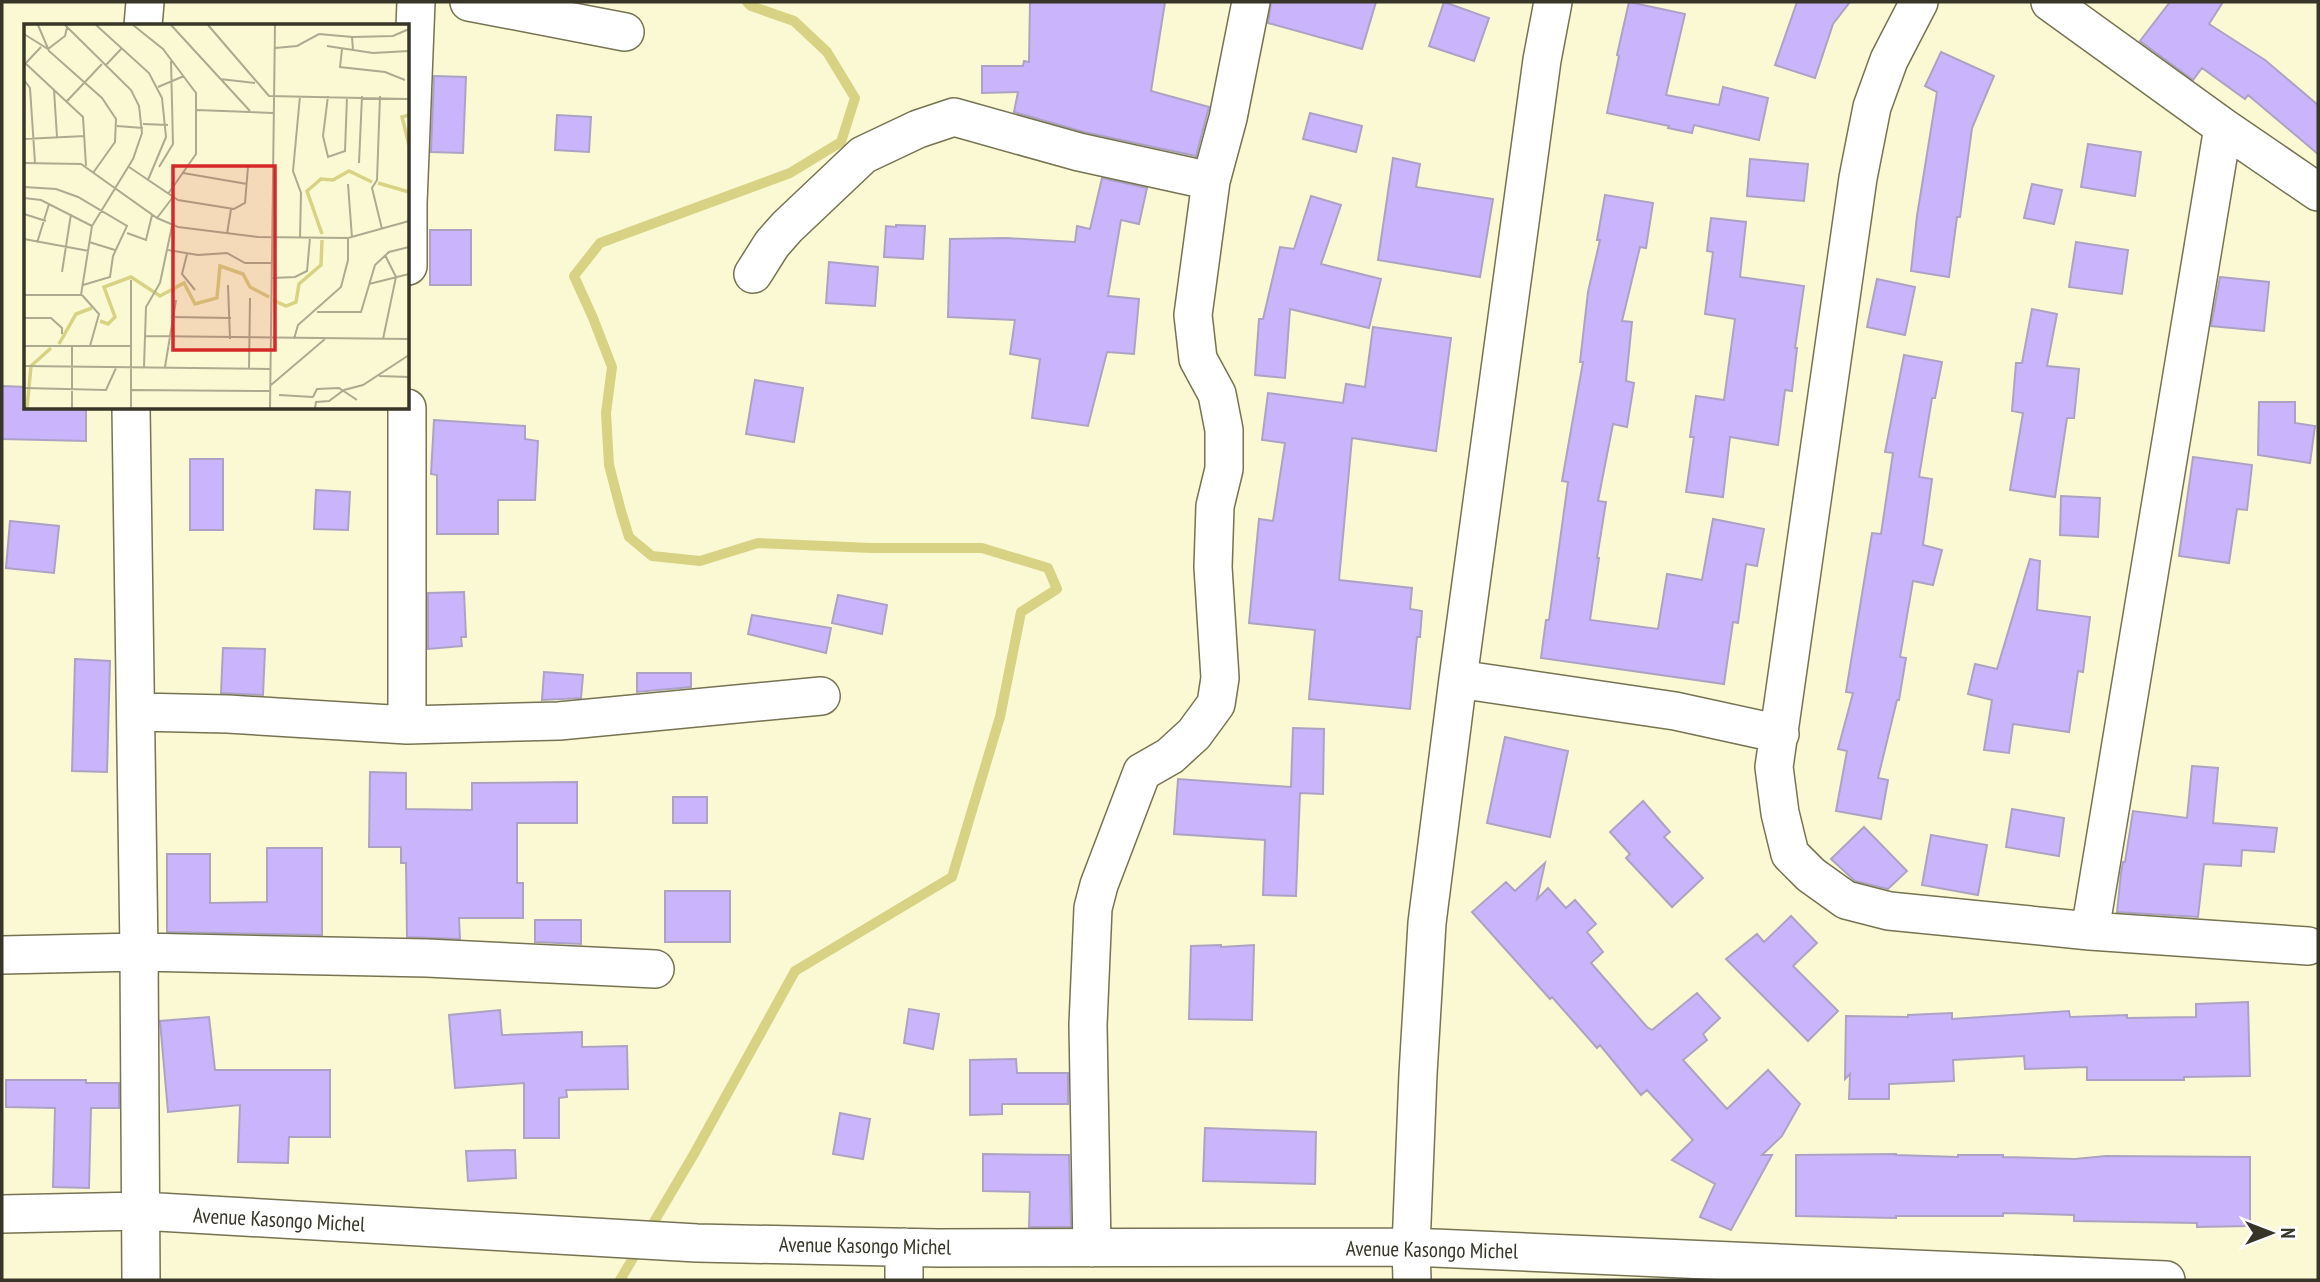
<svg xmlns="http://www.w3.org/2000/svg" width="2320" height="1282" font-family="'PT Sans Narrow',sans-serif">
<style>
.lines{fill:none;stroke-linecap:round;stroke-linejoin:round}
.stream{stroke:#d8d384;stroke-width:10}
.building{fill:#cab4fb;stroke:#aca3c4;stroke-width:2}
.minor-casing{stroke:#757352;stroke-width:40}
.minor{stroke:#fff;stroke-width:37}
.labels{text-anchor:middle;stroke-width:5;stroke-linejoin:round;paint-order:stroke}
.street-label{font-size:21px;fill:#363527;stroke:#fff}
.inset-river{fill:none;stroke:#d8d384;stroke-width:3.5}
.inset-road{fill:none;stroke:#acab8f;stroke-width:2}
.view{fill:#d62828;fill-opacity:0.15;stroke:#d62828;stroke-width:3.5}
.inset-edge{fill:none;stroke:#363527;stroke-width:3.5}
</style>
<rect width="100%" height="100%" fill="#fbf9d4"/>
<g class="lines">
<path class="stream" d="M648 1232 694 1154 795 971 952 877 1000 717 1021 612 1057 589 1048 568 982 548H871L758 543 700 561 652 556 629 537 621 511 609 465 606 413 612 367 593 318 574 276 600 243 790 173 841 142 855 98 827 52 794 21 751 6 747 2
M620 1280 639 1248"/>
</g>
<path class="building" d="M1030 2H1165L1151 91 1209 107 1196 156 1084 132 1014 112 1018 92 982 93V66H1023L1024 61 1029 62Z
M1271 2H1376L1362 49 1268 23Z
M1444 2 1489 18 1474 61 1429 46Z
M1629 2 1685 14 1666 95 1719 105 1723 87 1768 98 1759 140 1694 125 1692 133 1668 128 1669 126 1607 113 1619 56 1617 55Z
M1797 2H1850L1833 24 1815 78 1775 65Z
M2170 2H2223L2209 24 2265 60 2318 105V154L2248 95 2245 99 2202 68 2193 80 2140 41Z
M1941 52 1994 76 1972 128 1960 217H1957L1949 277 1911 271 1917 216 1937 92 1925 86Z
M434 76 466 77 463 153 431 152Z
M1310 113 1362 126 1356 152 1303 139Z
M557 115 591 117 589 152 555 150Z
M2088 144 2141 152 2135 196 2081 187Z
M1393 158 1420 164 1416 187 1493 199 1480 277 1378 260Z
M1750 159 1808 164 1804 201 1747 196Z
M1102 178 1147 188 1139 224 1121 220 1108 296 1139 299 1134 354 1107 352 1088 426 1032 418 1040 359 1010 354 1015 320 948 317 950 239 1006 238 1075 242 1077 226 1090 229Z
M2032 184 2062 190 2054 224 2024 218Z
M1605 195 1653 203 1646 248 1640 247 1622 321 1632 322 1626 381 1634 383 1627 427 1613 424 1598 501 1606 502 1597 558H1599L1590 620 1658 629 1667 574 1702 580 1713 519 1764 529 1757 566 1746 564 1738 623 1733 622 1724 684 1541 658 1546 620H1549L1568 482 1562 481 1583 362H1580L1588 292 1600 240H1597Z
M1311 196 1341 205 1321 264 1381 279 1369 328 1290 309 1285 378 1255 375 1259 319H1263L1280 247 1294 249Z
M1711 218 1746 222 1740 277 1804 286 1795 348H1797L1792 391 1785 390 1778 445 1730 437 1723 497 1686 492 1694 437H1690L1696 396 1724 400 1735 319 1705 314 1713 252 1707 251Z
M896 225 925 226 923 259 884 257 886 226 896 227Z
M430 230H471V285H430Z
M2076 242 2128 250 2122 294 2069 287Z
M829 262 878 267 875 306 826 303Z
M2220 277 2269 282 2264 331 2211 326Z
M1877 279 1915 287 1905 335 1867 327Z
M2032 309 2057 314 2047 366 2079 369 2074 418H2067L2055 497 2010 490 2023 413 2012 411 2016 363H2022Z
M1373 327 1451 338 1436 451 1352 438 1339 580 1412 588 1410 609 1422 611 1420 637H1417L1410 709 1309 699 1315 630 1249 623 1259 519 1273 521 1285 443 1262 440 1268 393 1343 403 1346 384 1365 387Z
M1904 355 1942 362 1935 398H1932L1919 477 1932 479 1923 545 1942 550 1933 585 1913 581 1900 657 1906 658 1899 700H1897L1878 778 1888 780 1881 819 1836 811 1847 751 1838 749 1853 693 1846 692 1872 533 1881 534 1893 453 1885 452Z
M755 380 803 388 794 442 746 434Z
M2 386 26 387V408H86V441L2 439Z
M2259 402H2295V423L2315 426 2310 463 2258 455Z
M434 420 525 426V439L538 441 535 500H498V534H437V475L431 474Z
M2193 457 2252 465 2247 510 2237 509 2229 563 2179 556Z
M190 459H223V530H190Z
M316 490 350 492 348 530 314 529Z
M2061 496 2100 498 2098 537 2060 535Z
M10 521 59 526 54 573 6 568Z
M2030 559 2040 561 2037 610 2090 617 2083 672 2078 671 2069 732 2013 724 2009 753 1984 750 1992 700 1968 694 1975 664 1997 669Z
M464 592 466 637H461L462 646 428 649V593Z
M838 595 887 605 882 634 832 623Z
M752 615 831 628 826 653 748 634Z
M223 648 265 649 263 695 221 693Z
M75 659 110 661 107 772 72 771Z
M544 672 583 675 581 698 542 700Z
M637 673H691V687L637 692Z
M1293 728 1324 729 1323 794 1300 793 1296 896 1263 895 1265 840 1174 834 1178 779 1291 787Z
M1505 737 1568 751 1550 837 1487 823Z
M2192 766 2218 768 2213 823 2277 828 2274 852 2242 850 2241 866 2204 864 2198 917 2117 912 2121 873 2123 862H2125L2133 811 2187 818Z
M370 772 406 773V809L472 810V783L577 782V823H517V883H523V918H459L460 939 407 937 406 863H401V847H369Z
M673 797H707V823H673Z
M1643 801 1670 832 1664 837 1703 878 1672 907 1626 858 1630 854 1610 832Z
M2012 809 2064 818 2059 856 2006 847Z
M1864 827 1907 871 1888 889 1855 881 1831 859Z
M1931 835 1987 845 1978 895 1922 885Z
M267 848H322V935L167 932V854H210V903L267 902Z
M1545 863 1537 899 1548 888 1566 908 1575 900 1596 924 1587 932 1603 952 1591 963 1647 1027 1652 1030 1697 993 1720 1018 1703 1034 1707 1040 1683 1060 1727 1109 1768 1070 1800 1104 1782 1136 1762 1155H1772L1731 1230 1700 1217 1715 1184 1672 1160 1693 1140 1647 1090 1641 1095 1600 1045 1597 1048 1552 997 1550 999 1472 912 1506 882 1515 891Z
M665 891H730V942H665Z
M1791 916 1817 943 1793 966 1838 1011 1808 1041 1726 959 1757 934 1764 942Z
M535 920H581V944L535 942Z
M1221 945V947L1254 945 1252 1020 1189 1019 1191 946Z
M2248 1002 2250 1076 2184 1077V1080H2087V1067L2025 1069 2024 1056 1953 1060 1954 1081 1889 1084V1099H1849L1850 1074 1845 1079 1846 1016 1908 1017V1015L1952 1013V1019L2069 1011 2070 1017 2127 1015V1018L2196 1017V1004Z
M909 1009 939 1014 933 1049 904 1043Z
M500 1010 502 1035 582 1032V1047L627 1046 628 1089 566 1090 567 1097 559 1098V1138H524V1083L455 1088 449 1015Z
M209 1017 215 1070H330V1137H289L288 1163 238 1162 240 1105 168 1112 160 1021Z
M1016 1059 1017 1073H1068V1104H1002V1114L970 1115V1060Z
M6 1080H86V1083H119V1108H91L89 1188 53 1187 55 1108 6 1107Z
M840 1113 870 1119 863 1159 833 1154Z
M1205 1128 1316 1132 1315 1184 1203 1181Z
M515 1150 516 1178 468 1181 466 1151Z
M983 1154 1069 1155 1071 1227H1029L1030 1192 983 1191Z
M1896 1154V1155L1958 1157V1155H2003V1157L2075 1159 2106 1156 2250 1157V1226L2197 1227V1223L2074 1221V1215L2003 1213V1216H1896V1218L1796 1216V1155Z"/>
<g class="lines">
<g class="minor-casing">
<path id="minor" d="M469 2 625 32
M1919 2 1889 60 1872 107 1858 178 1774 767 1780 813 1790 854 1811 875 1846 900 1889 911 2090 931 2308 946
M2050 2 2223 127 2318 192
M143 26 145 2
M408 266V203L416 2
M753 274 772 244 787 227 863 155 918 129 954 117 1079 152 1211 181
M131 408 139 952 141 1280
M407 408V725
M1458 679 1675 711 1780 734
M136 712 228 714 407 725 559 721 821 696
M2090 931 2223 127
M2 955 139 952 427 958 655 969
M2 1214 141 1211 697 1243 938 1248 1411 1247 2166 1280
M904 1247V1280
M1092 1248 1088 1025 1093 908 1099 885 1142 772 1170 756 1194 734 1216 704 1220 678 1213 567 1215 506 1224 469V430L1217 394 1198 359 1193 315 1211 181 1228 118 1251 2
M1412 1280 1411 1247 1418 1074 1427 923 1458 679 1542 60 1553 2"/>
</g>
<use href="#minor" class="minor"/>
</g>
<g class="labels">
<g class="street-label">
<text transform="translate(279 1220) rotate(3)" y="7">Avenue Kasongo Michel</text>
<text transform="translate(865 1246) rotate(1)" y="7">Avenue Kasongo Michel</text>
<text transform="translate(1432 1250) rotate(1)" y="7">Avenue Kasongo Michel</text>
</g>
</g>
<g transform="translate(24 24)">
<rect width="385" height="385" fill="#fbf9d4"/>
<path class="inset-river" d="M385 91 378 93 385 121M354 159 385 168M298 210 283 167 297 155 309 156 325 147 348 158M249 276 262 282 272 278 275 260 297 241 298 216M76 297 84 300 91 293 80 263 107 253 136 272 160 259 171 280 193 274 196 242 219 250 226 263 245 273M35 320 52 290 68 284M3 384 7 342 27 324"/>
<path class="inset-road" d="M14 1 25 27 78 74 92 95 91 118 69 149M72 1 125 49 138 74 142 113 124 156M109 1 139 25 172 69V130L144 170M147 1 226 87M184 1 245 72 385 75M0 10 24 25 41 12 43 4M329 13 369 12 385 5M303 22 349 29 385 27M251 24 273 22 295 10 328 13 329 26M318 25 316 43 361 48 381 56M0 38 30 66 33 113M0 41 17 23M81 42 98 24M196 55 231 59M0 56 6 64 11 139M134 63 160 52M30 66 59 93 62 142M304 72 299 112 304 133 321 127 323 73M356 72 353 156 348 164 358 205M43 77 78 40M173 86 249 89M119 100 144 101M93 102 119 104M0 115 61 112M0 139 57 140 133 194 154 203 234 213 324 214 385 197M335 139 338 72M105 143 154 176 210 185 221 179 224 143M135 143 149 120 147 37M159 149 223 160M324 160 328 214M0 163 32 165 54 173 103 202 89 232 86 253 59 261M0 174 17 176 68 202M0 190 22 197M133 194 149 173M103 209 122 216 128 191M203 210 207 185M276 214 277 169 269 147 276 72M0 215 65 227M65 218 91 226M13 219 25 180M144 226 174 231 203 229 221 239H248M163 230 158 250 171 266M38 248 47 190M248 254 271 253 283 247 286 214M345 260 385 250M204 261 206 315M0 271H57L68 202 109 135 118 109 115 82 107 66 41 1M58 271 75 290 66 322M293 288H337L351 241 365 228 385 223M148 293 207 294M0 294H27L38 304V310M122 312 385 315M270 315 274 301 317 263 324 236V214M359 315 372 253 361 231M0 322H108M0 342 246 345M120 343 122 283 136 259 148 202M141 343 152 276M225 345 226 274M355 352 385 353M247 361 301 315M0 364 82 366 92 344M108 366 246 367M255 371 289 373M289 373 293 365 315 364 333 376M48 384V322M107 384V256M246 384 251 1M291 384 292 378 305 377 320 366 339 361 385 331"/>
<path class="view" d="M149 142H251V326H149Z"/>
<rect width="385" height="385" class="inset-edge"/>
</g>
<rect width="2320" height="1282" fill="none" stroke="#363527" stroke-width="7"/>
<g transform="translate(2271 1233) rotate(90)" stroke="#ffffff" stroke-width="5" paint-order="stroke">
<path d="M0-5L12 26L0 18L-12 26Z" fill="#363527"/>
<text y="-10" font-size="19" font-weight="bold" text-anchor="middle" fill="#363527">N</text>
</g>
</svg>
